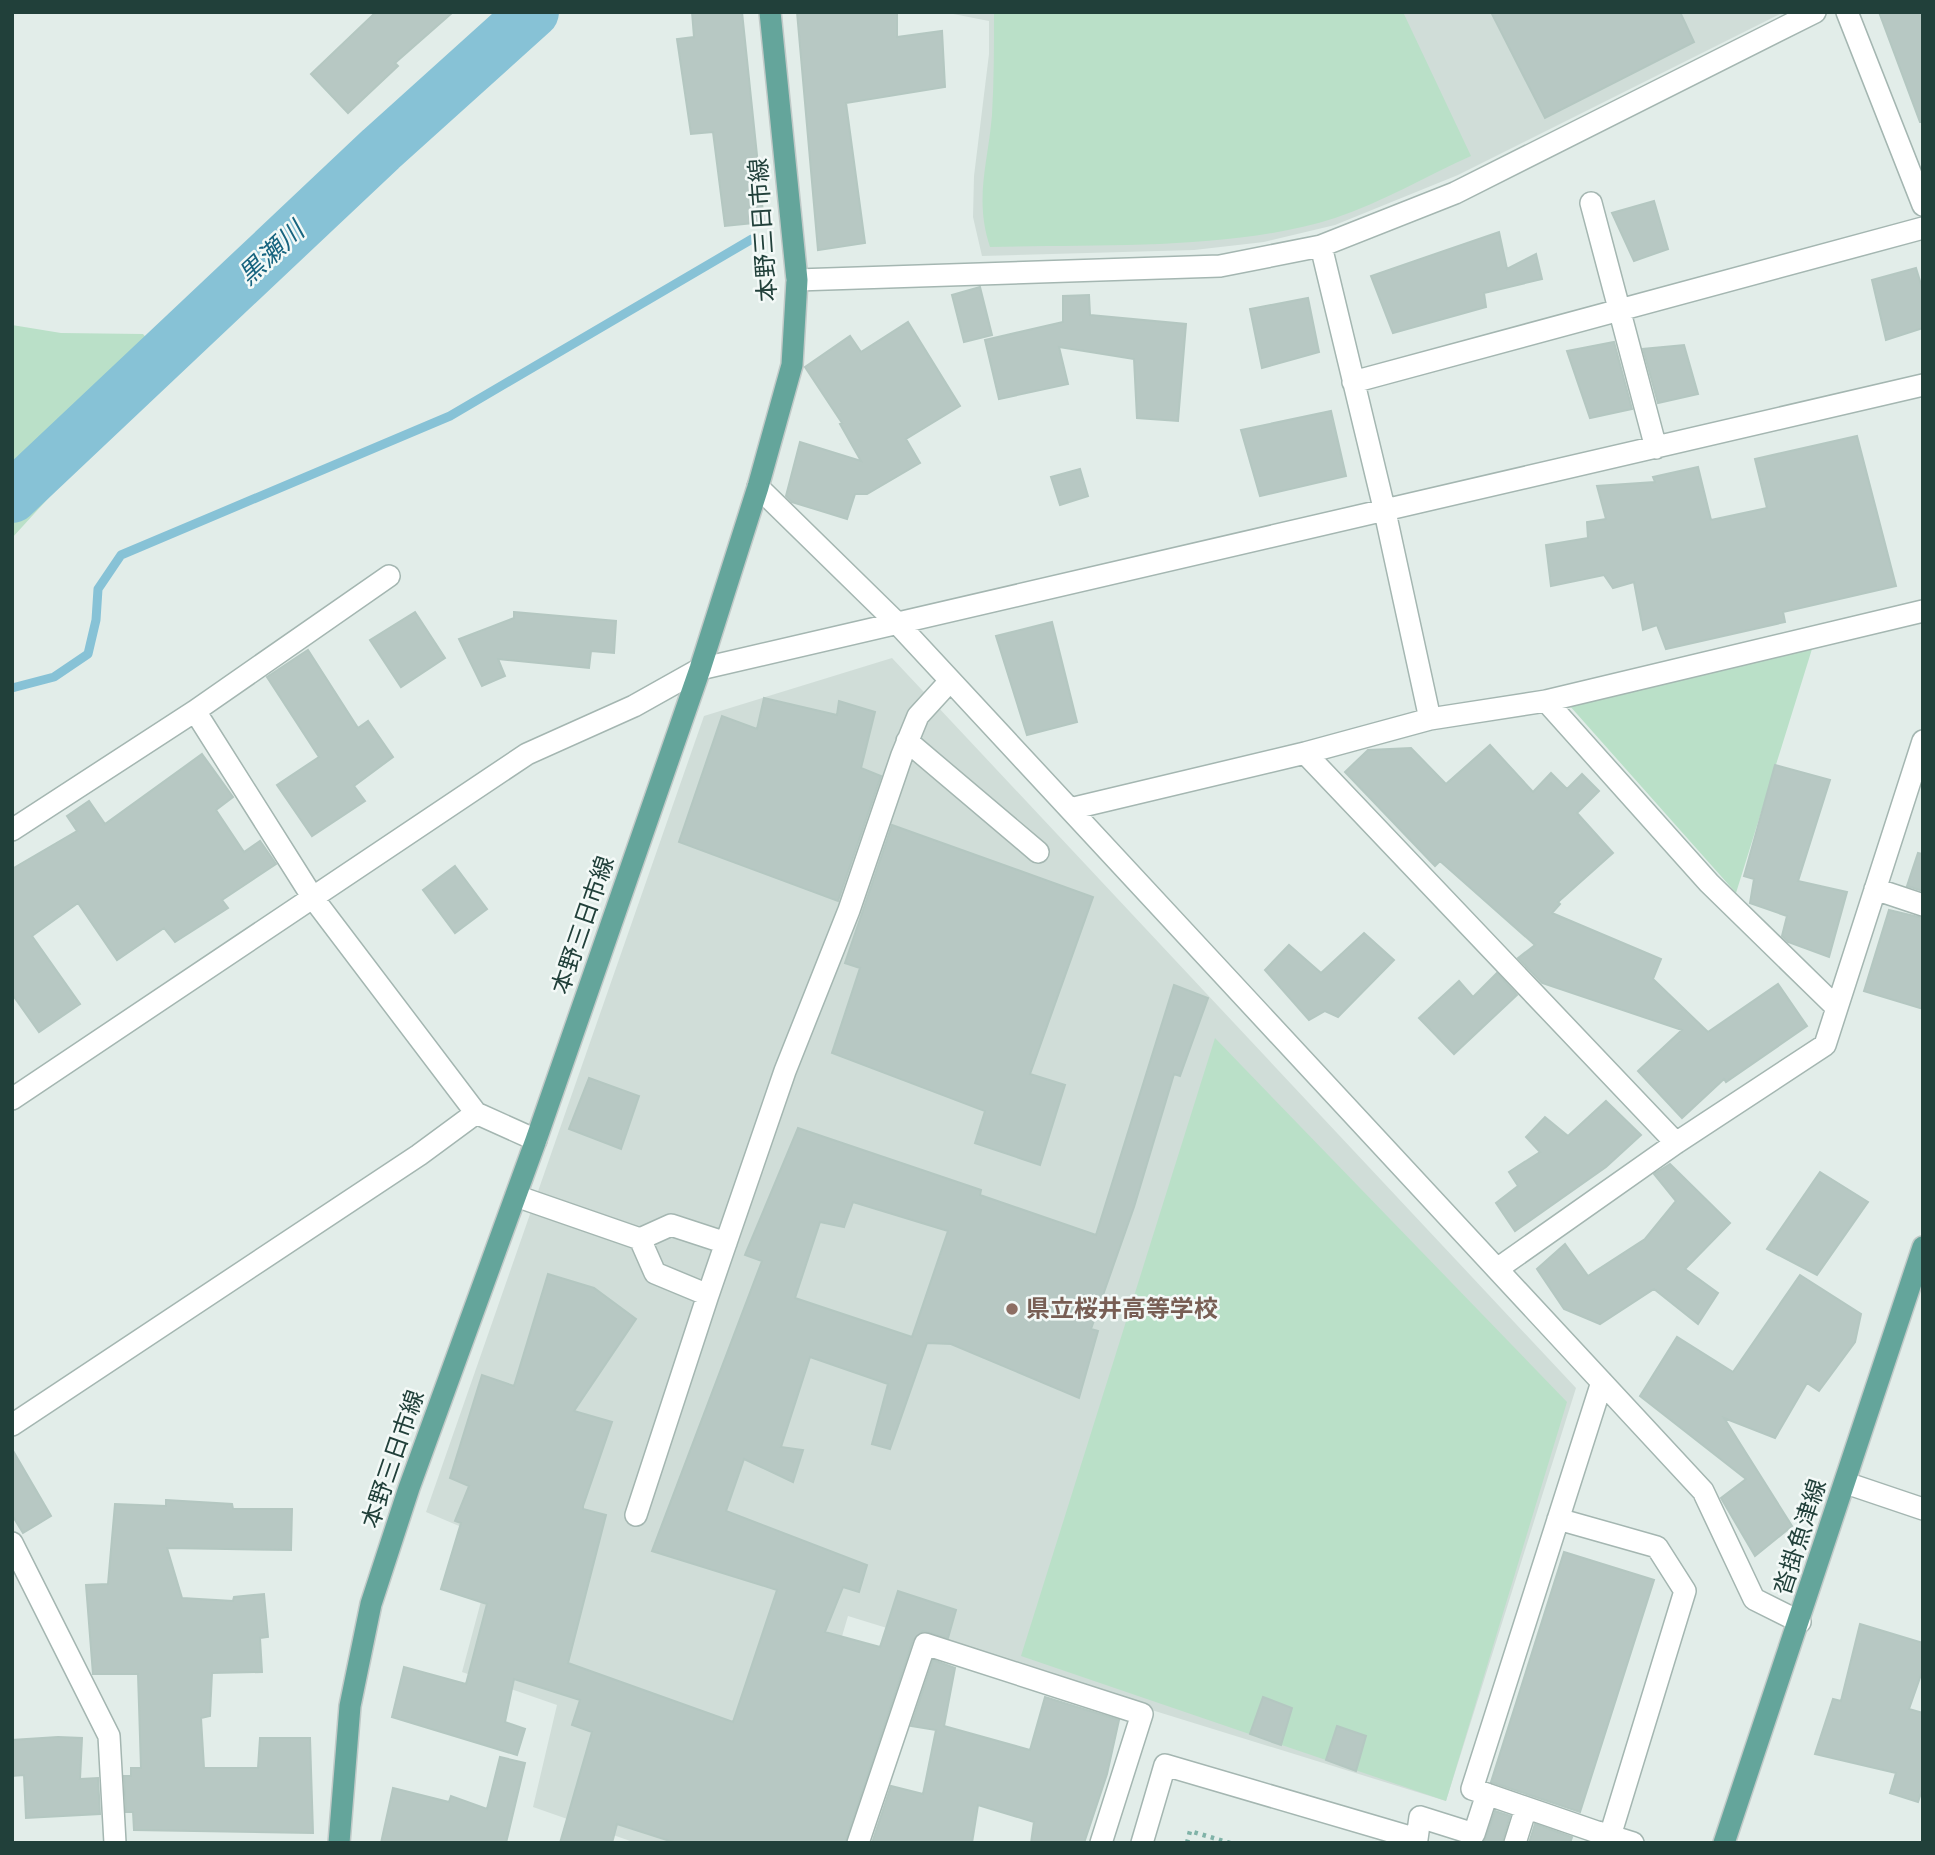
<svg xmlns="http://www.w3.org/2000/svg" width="1935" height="1855" font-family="'Fira Sans Condensed','Noto Sans JP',sans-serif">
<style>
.built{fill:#d0ddd8}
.green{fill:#bae0c8}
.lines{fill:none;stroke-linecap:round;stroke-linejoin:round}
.stream{stroke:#87c2d6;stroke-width:9}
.river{stroke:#87c2d6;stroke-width:52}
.building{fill:#b7c8c3;stroke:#b4c7c1;stroke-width:2;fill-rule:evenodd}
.minor-casing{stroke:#a4b6b1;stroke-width:24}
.major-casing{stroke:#c1cac8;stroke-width:24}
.path{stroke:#80b3a8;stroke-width:4.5;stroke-dasharray:3.5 5;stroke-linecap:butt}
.minor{stroke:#fff;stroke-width:21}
.major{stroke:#64a59b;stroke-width:21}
.education-dot{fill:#8d6e63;stroke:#f3f9f7;stroke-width:2.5}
.labels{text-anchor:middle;stroke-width:5;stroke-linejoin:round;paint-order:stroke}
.street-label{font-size:24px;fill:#21403a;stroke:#f3f9f7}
.education-label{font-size:24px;font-weight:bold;fill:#785e54;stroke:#f3f9f7;text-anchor:start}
.water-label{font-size:26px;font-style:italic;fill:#17647f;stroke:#f3f9f7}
</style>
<rect width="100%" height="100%" fill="#e2ede9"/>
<path class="built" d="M943 12H1784L1458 175 1335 225 1264 242 1194 250 982 256 973 217 974 176 989 54V21Z
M892 658 1576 1388 1446 1801 848 1616 781 1843H636L533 1807 557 1705 462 1672 497 1542 426 1512 704 716Z"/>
<path class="green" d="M994 12H1403L1471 156C1426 176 1381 203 1335 218 1232 251 1098 244 990 247 974 198 988 164 992 115 994 80 994 47 994 12Z
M12 325 61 333 143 334 176 373 86 457 12 538Z
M1812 649 1736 893 1569 705Z
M1215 1038 1567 1402 1446 1801 1021 1656Z"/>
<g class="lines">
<path class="stream" d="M12 688 54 677 88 654 96 620 98 589 121 555 450 416 752 239"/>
<path class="river" d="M12 497 381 149 533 12"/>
</g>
<path class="building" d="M376 12H453L395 63 398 66 348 113 311 74Z
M692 12H742L764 222 725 226 713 132 691 134 677 39 694 37Z
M797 12H897V37L942 31 945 87 846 103 865 243 818 250Z
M1491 12H1680L1694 42 1545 118Z
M1879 12H1923V122H1920Z
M1654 201 1668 249 1634 261 1612 213Z
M1499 232 1507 269 1536 254 1542 279 1484 293 1486 307 1393 333 1371 276Z
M1916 268 1923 291V328L1886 340 1872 280Z
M980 287 992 335 964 342 952 295Z
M1089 295 1090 315 1186 324 1178 421 1137 418 1134 359 1059 347 1068 384 999 399 985 340 1063 322V296Z
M1308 298 1319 352 1262 368 1250 309Z
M908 322 960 406 906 439 920 463 867 494H855L847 519 792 502 786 496 800 442 861 461 840 424 842 423 805 367 850 336 861 352Z
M1614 342 1632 409 1590 418 1567 351Z
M1684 345 1698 394 1658 403 1643 349Z
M1331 411 1346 476 1260 496 1241 430Z
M1857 436 1896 586 1783 612 1785 622 1666 649 1657 625 1643 630 1634 582 1613 588 1604 575 1551 586 1546 545 1588 538 1587 522 1606 519 1597 486 1655 482 1653 477 1698 467 1711 520 1767 508 1755 459Z
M1080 469 1088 496 1060 505 1051 477Z
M415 612 445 658 401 687 370 640Z
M514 612 616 621 614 653 591 651 589 668 498 659 505 676 482 686 459 639 514 618Z
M1052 622 1077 722 1027 735 996 636Z
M308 650 358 728 368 721 393 757 354 786 365 801 312 836 277 785 319 757 267 677Z
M764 698 837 715 839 701 875 712 861 768 881 776 838 901 679 842 722 716 757 729Z
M1490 745 1533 792 1551 773 1567 789 1582 774 1599 791 1577 813 1613 853 1558 902 1560 904 1552 913 1661 959 1653 979 1708 1032 1778 984 1807 1026 1726 1082 1724 1079 1682 1118 1638 1071 1682 1030 1542 983 1518 958 1535 945 1440 861 1435 866 1345 772 1368 750 1411 748 1446 784Z
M202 754 233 797 216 810 244 852 260 841 276 864 222 900 228 908 175 942 164 928 117 960 78 903 32 936 80 1004 39 1032 12 994V869L77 831 67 816 89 801 105 824Z
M1775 765 1830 780 1798 881 1847 892 1829 957 1788 942 1782 936 1787 916 1750 903 1754 879 1744 876Z
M892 825 1093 897 1030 1074 1065 1085 1040 1165 975 1143 985 1111 832 1053 860 968 845 963Z
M1918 853 1923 854V891L1907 886Z
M455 866 487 909 455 933 423 890Z
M1889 910 1923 918V1009L1864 991Z
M1364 933 1394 960 1338 1017 1325 1011 1309 1020 1265 970 1289 945 1321 973Z
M1497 973 1517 995 1454 1054 1419 1018 1459 981 1473 997Z
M1174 985 1208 998 1180 1076 1174 1074 1134 1207 1091 1329 1098 1331 1079 1398 951 1344 927 1343 890 1449 872 1444 888 1384 810 1357 781 1447 803 1450 793 1482 744 1459 726 1511 867 1565 859 1592 843 1587 825 1632 880 1647 898 1591 956 1610 948 1638 923 1631 913 1640 845 1843H676L617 1824 612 1843H560L592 1732 572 1725 580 1700 514 1679 505 1722 525 1729 517 1755 392 1717 404 1667 466 1684 487 1604 441 1589 461 1523 455 1521 469 1486 450 1478 482 1375 514 1386 548 1274 594 1288 636 1319 574 1411 612 1422 583 1506V1509L606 1515 568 1663 733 1722 777 1590 652 1551 762 1261 745 1255 798 1128 981 1190 980 1195 1096 1235ZM853 1202 948 1231 912 1337 795 1298 820 1222 844 1227Z
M589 1078 639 1096 621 1149 569 1129Z
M1606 1101 1641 1135 1606 1167 1515 1231 1496 1203 1518 1186 1509 1172 1540 1152 1526 1137 1545 1117 1568 1136Z
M1670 1164 1730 1223 1685 1269 1718 1293 1698 1324 1654 1289 1600 1324 1564 1309 1537 1269 1565 1244 1588 1276 1645 1239 1676 1201 1654 1174Z
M1820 1172 1868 1202 1817 1275 1767 1249Z
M1800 1275 1861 1314 1855 1342 1819 1391 1807 1383 1775 1438 1724 1418 1792 1526 1755 1556 1721 1498 1746 1479 1640 1396 1677 1337 1733 1372Z
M12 1449 51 1516 23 1533 12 1515Z
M166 1500 232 1504 233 1509H292L291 1550 167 1548 182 1598 233 1601 234 1597 264 1594 268 1637 260 1638 262 1672 212 1673 210 1716 201 1718 204 1768H258L260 1738H310L313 1833 134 1830 133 1812H126L124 1776H131V1768H141L138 1674H93L86 1585 108 1584 115 1504 166 1506Z
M1564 1552 1654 1580 1580 1812 1491 1782Z
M1860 1624 1923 1643V1669L1909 1709 1923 1713V1787L1918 1802 1890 1793 1896 1773 1815 1754 1833 1699 1841 1701Z
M933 1660 955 1668 944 1726 1030 1750 1045 1697 1119 1720 1107 1774 1084 1843H1031L1034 1822 978 1805 972 1843H872L891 1786 923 1794 936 1730 911 1726Z
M1263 1697 1292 1708 1281 1745 1250 1734Z
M1337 1726 1366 1736 1356 1771 1326 1760Z
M58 1737 82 1738 80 1779 98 1778 100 1814 26 1818 24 1775 12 1776V1740Z
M500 1757 525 1763 506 1843H381L393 1788 449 1802 451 1796 487 1809Z
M1495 1811 1510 1816 1502 1843H1484Z
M1535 1824 1572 1837 1570 1843H1529Z"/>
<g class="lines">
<g class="minor-casing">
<path id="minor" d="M1847 12 1923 205
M1591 203 1656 448
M1321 246 1385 512 1430 719
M797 280 1220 266 1321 246 1455 193 1815 12
M1353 382 1923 228
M758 487 898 624 1703 1491 1754 1599 1800 1622
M389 576 195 711 313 898 476 1113 536 1140
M1546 701 1709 883 1836 1007
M907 741 1038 852
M1305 753 1676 1143
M1070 809 1305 753 1430 719 1546 701 1923 611
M12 830 195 711
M1875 889 1923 905
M12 1099 527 754 634 706 700 669 1923 385
M516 1196 640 1239 655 1273 708 1295 785 1071 849 910 902 755 918 716 950 681
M640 1239 671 1225 726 1243
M1497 1269 1676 1143 1825 1045 1923 741
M12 1425 419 1155 476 1113
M1846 1483 1923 1509
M636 1515 708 1295
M1558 1519 1657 1547 1685 1591 1610 1836
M12 1543 109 1736 115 1843
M1597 1832 1472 1789 1602 1382
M1598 1832 1633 1843
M1417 1839 1420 1817 1474 1834 1487 1794
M858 1843 925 1644 1142 1714 1101 1843
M1142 1843 1165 1765 1417 1839 1416 1843
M1515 1843 1526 1808"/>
</g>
<g class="major-casing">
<path id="major" d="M339 1843 350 1706 371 1604 409 1488 536 1140 700 669 758 487 792 365 797 280 770 12
M1724 1843 1923 1247"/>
</g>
<path class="path" d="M1187 1843 1190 1831 1230 1843"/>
<use href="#minor" class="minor"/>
<use href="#major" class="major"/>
</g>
<circle class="education-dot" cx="1012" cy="1309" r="7"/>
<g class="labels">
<g class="street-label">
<text transform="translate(763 230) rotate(-94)" y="8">本野三日市線</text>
<text transform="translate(583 925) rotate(-71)" y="8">本野三日市線</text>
<text transform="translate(393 1459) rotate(-71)" y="8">本野三日市線</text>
<text transform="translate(1800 1537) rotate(-72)" y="8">沓掛魚津線</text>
</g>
<g class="education-label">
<text x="1026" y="1317">県立桜井高等学校</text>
</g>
<g class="water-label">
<text transform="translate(271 253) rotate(-43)" y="9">黒瀬川</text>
</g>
</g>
<rect width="1935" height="1855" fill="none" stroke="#21403a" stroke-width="28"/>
</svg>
